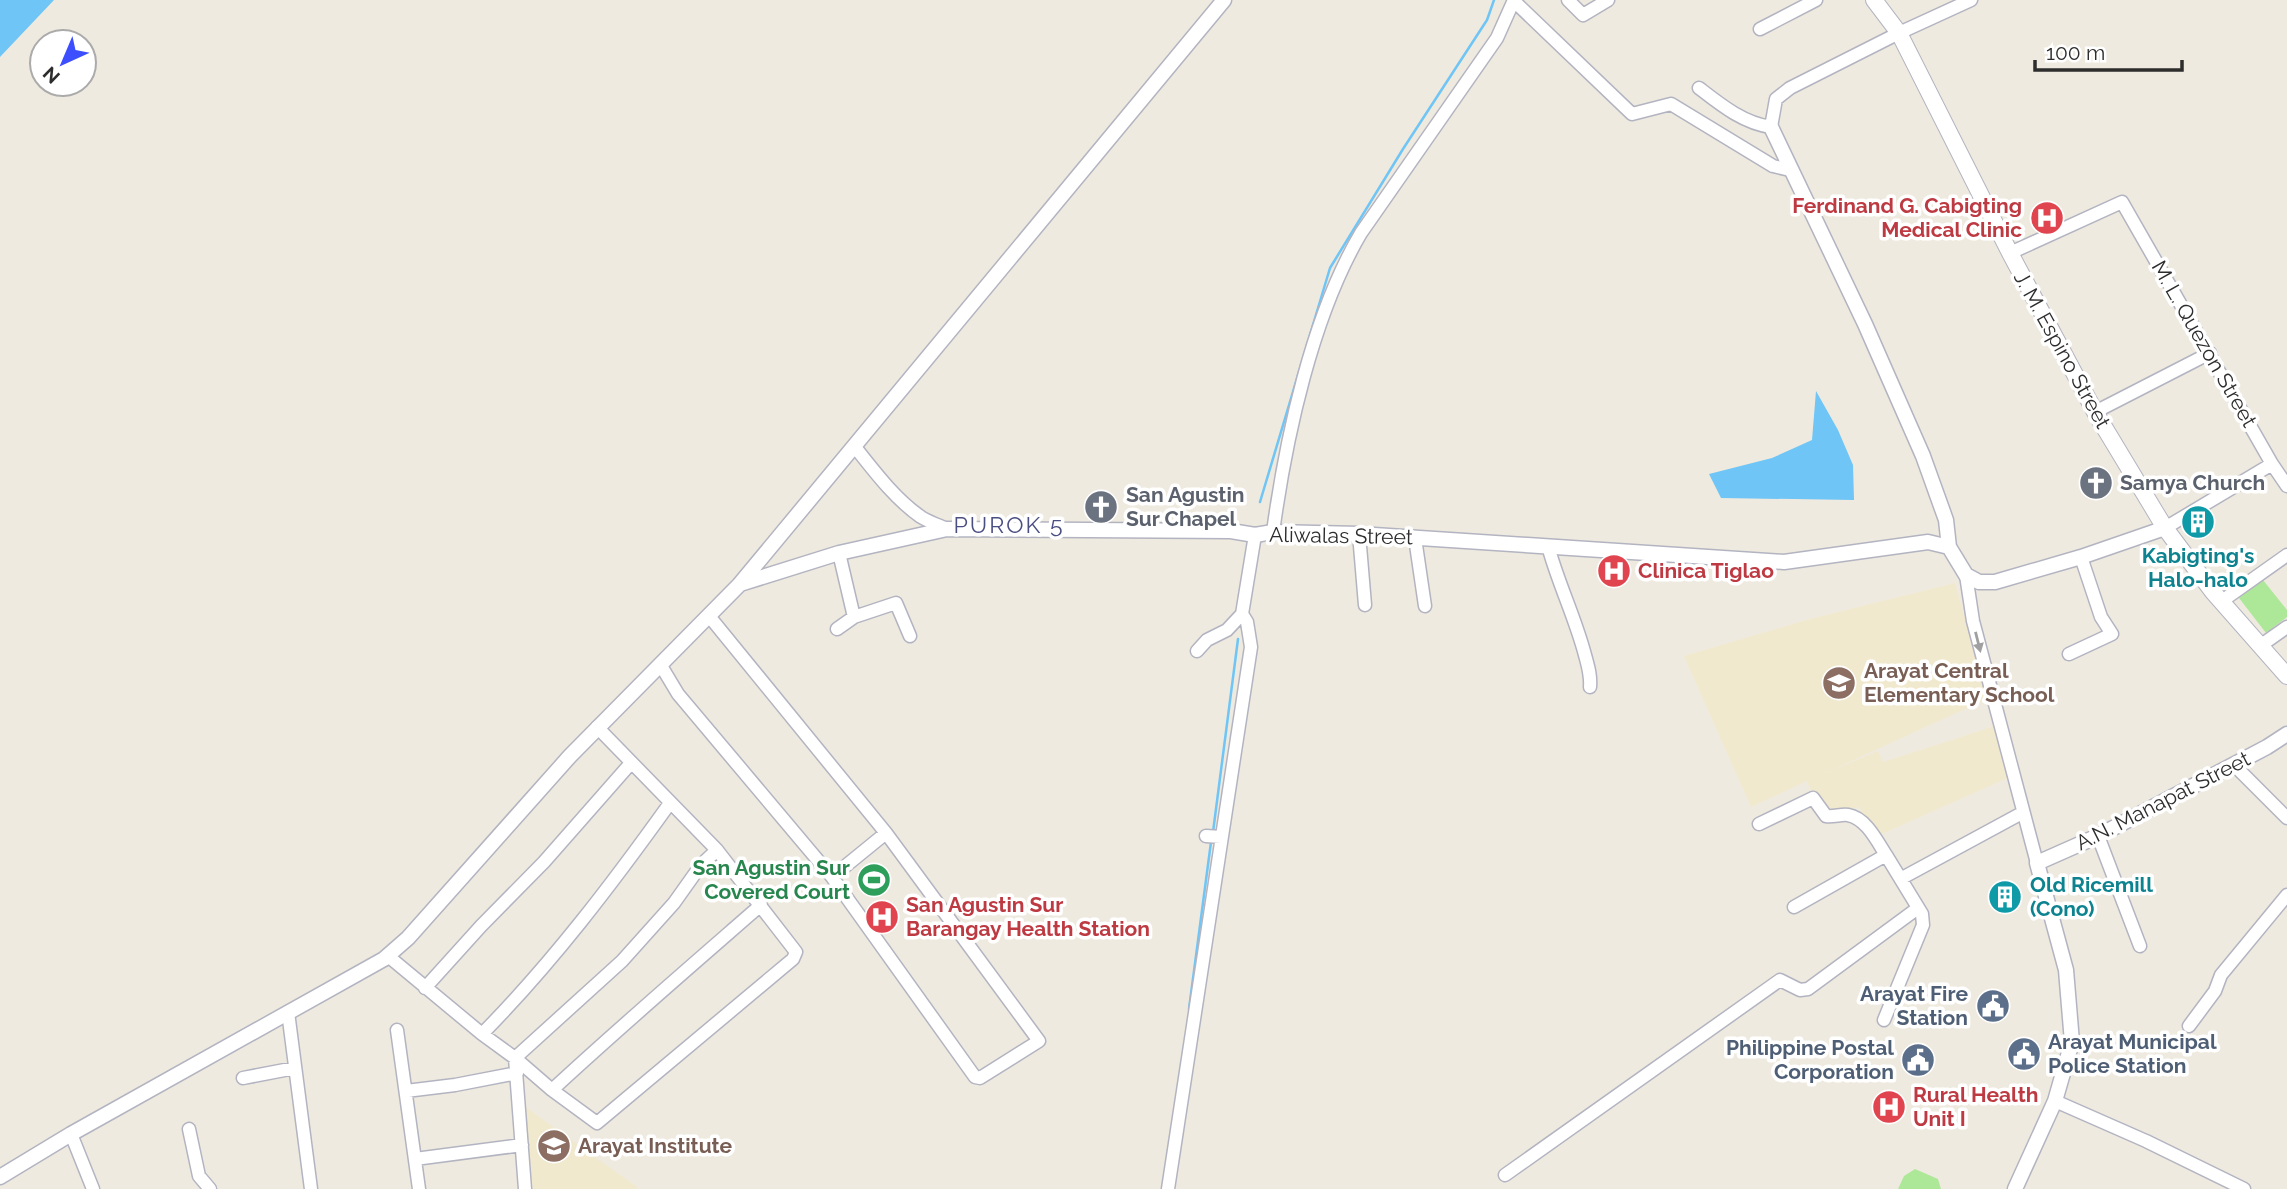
<svg xmlns="http://www.w3.org/2000/svg" width="2287" height="1189" font-family="Raleway,sans-serif">
<style>
.education{fill:#f1e9ce}
.green{fill:#ade899}
.water{fill:#6ec5f6}
.lines{fill:none;stroke-linecap:round;stroke-linejoin:round}
.stream{stroke:#6ec5f6;stroke-width:2.5}
.minor-casing{stroke:#b3b4c1;stroke-width:15}
.tertiary-casing{stroke:#b3b4c1;stroke-width:17}
.secondary-casing{stroke:#b3b4c1;stroke-width:18}
.minor{stroke:#fff;stroke-width:12}
.tertiary{stroke:#fff;stroke-width:14}
.secondary{stroke:#fff;stroke-width:16}
.oneway{fill:#a0a0a0}
.labels{text-anchor:middle;stroke-width:7;stroke-linejoin:round;paint-order:stroke}
.health-label{font-size:21px;font-weight:bold;fill:#be3a42;stroke:#fff;text-anchor:start}
.street-label{font-size:21px;fill:#2d2d2d;stroke:#fff}
.worship-label{font-size:21px;font-weight:bold;fill:#5b616d;stroke:#fff;text-anchor:start}
.culture-label{font-size:21px;font-weight:bold;fill:#0d838f;stroke:#fff}
.education-label{font-size:21px;font-weight:bold;fill:#785e54;stroke:#fff;text-anchor:start}
.leisure-label{font-size:21px;font-weight:bold;fill:#27864d;stroke:#fff;text-anchor:end}
.service-label{font-size:21px;font-weight:bold;fill:#4e5e75;stroke:#fff;text-anchor:end}
.neighbourhood-label{font-size:23px;letter-spacing:2px;fill:#4a4f82;stroke:#fff}
</style>
<rect width="100%" height="100%" fill="#efeadf"/>
<path class="education" d="M1955 583 1987 699 1823 774 1878 751 1883 762 1995 726 2010 777 1875 837 1859 807 1827 816 1813 795 1807 781 1751 807 1684 656 1810 619Z
M524 1106 637 1187V1189H533Z"/>
<path class="green" d="M2263 580 2287 610V617L2266 633 2239 598Z
M1915 1169 1938 1179 1941 1189H1898L1904 1176Z"/>
<path class="water" d="M0 0H54L0 57Z
M1816 391 1838 430 1853 465 1854 500 1721 498 1709 474 1772 458 1812 440Z"/>
<g class="lines">
<path class="stream" d="M1260 502 1330 268 1403 149 1487 20 1494 0
M1213 832 1238 639
M1189 1009 1211 842"/>
<g class="minor-casing">
<path id="minor" d="M1568 0 1583 15 1608 0
M1514 1 1632 114 1671 104 1773 166 1790 170
M1760 29 1816 0
M1699 88C1721 105 1743 123 1771 127L1776 99 1790 88 1899 33 1971 0
M2010 253 2122 202 2272 464 2287 486
M2095 412 2210 353
M855 447C874 471 895 499 921 517 929 522 938 525 947 529
M2165 528 2272 464
M1273 532C1286 437 1312 316 1361 233L1497 38 1514 0
M1359 534 1365 605
M1415 538 1425 606
M1548 546C1558 583 1575 617 1585 655 1588 666 1591 675 1590 687
M839 553 854 617 896 603 910 636
M1966 575 1973 621 2037 863
M2222 601 2287 555
M837 629 854 617
M2260 646 2287 627
M1197 651 1207 640 1227 630 1242 614
M2069 654 2112 634 2101 617 2081 557
M660 664 678 694 832 877 975 1077 980 1078 1039 1041 886 833 709 616
M2234 765 2287 818
M1759 824 1813 798 1826 816C1834 817 1841 814 1848 815 1866 818 1877 841 1886 855L1794 907
M1206 836 1221 837
M2098 836 2140 946
M832 877 886 833
M1902 878 2022 813
M388 956 482 1034 515 1058 552 1090 597 1123 793 959 796 952 717 850 597 727
M425 988 481 926 544 862 631 763
M288 1012 311 1189
M1884 1020 1923 925 1922 914 1886 855
M2189 1026 2215 991 2221 975 2287 895
M397 1030 419 1189
M482 1034C552 963 612 884 670 803
M243 1078 295 1068
M552 1090C620 1027 691 966 761 905
M406 1091 455 1085 517 1073
M2055 1101 2146 1141 2244 1189
M189 1129 199 1176 210 1189
M71 1134 93 1189
M415 1159 522 1145
M1505 1175 1780 980 1800 990 1808 989 1918 908
M525 1189 515 1058 622 961 674 903 701 865 717 850
M1168 1189 1251 647 1247 622 1242 614 1255 535"/>
</g>
<g class="tertiary-casing">
<path id="tertiary" d="M1771 127 1865 324 1923 456 1946 520 1949 547 1966 575 1979 582H1995L2081 557 2165 528
M740 584 839 553 947 529 1231 531 1255 535 1273 532 1359 534 1784 562 1928 542 1949 547
M0 1177 71 1134 384 959 408 938 570 756 739 585 1224 0
M2015 1189 2055 1101 2072 1042 2066 970 2037 863 2098 836 2267 747 2287 734"/>
</g>
<g class="secondary-casing">
<path id="secondary" d="M1874 0 1899 33 2010 253 2095 412 2165 528 2213 592 2287 676"/>
</g>
<use href="#minor" class="minor"/>
<use href="#tertiary" class="tertiary"/>
<use href="#secondary" class="secondary"/>
</g>
<defs><path id="oneway-solid" d="M-6-.8H1V-3.2L6.5 0L1 3.2V.8H-6Z" transform="scale(1.75)"/></defs>
<use class="oneway" href="#oneway-solid" transform="translate(1978 642) rotate(76)"/>
<defs>
<g id="hospital-disc" transform="scale(1.75)"><circle r="9.5" fill="#e0444e" stroke="#fff"/><path d="M-5-5h3v3.5h4V-5h3V5h-3V1.5h-4V5h-3Z" fill="#fff"/></g>
<g id="church-disc" transform="scale(1.75)"><circle r="9.5" fill="#6b7280" stroke="#fff"/><path d="M-1.2-6h2.4v3.5h3.3v2.4h-3.3V6h-2.4V-.1h-3.3v-2.4h3.3Z" fill="#fff"/></g>
<g id="building-disc" transform="scale(1.75)"><circle r="9.5" fill="#0f9aa8" stroke="#fff"/><path d="M-4-6H4V6H1V3H-1V6H-4ZM-2.5-4.3h1.7v1.8h-1.7ZM.8-4.3h1.7v1.8H.8ZM-2.5-1h1.7V.8h-1.7ZM.8-1h1.7V.8H.8Z" fill="#fff"/></g>
<g id="school-disc" transform="scale(1.75)"><circle r="9.5" fill="#8d6e63" stroke="#fff"/><path d="M0-5L7-2L0 1L-7-2ZM-4 1L0 2.5L4 1V4Q0 6-4 4Z" fill="#fff"/></g>
<g id="stadium-disc" transform="scale(1.75)"><circle r="9.5" fill="#2e9e5b" stroke="#fff"/><path d="M0-5a6.5 5 0 1 0 0 10a6.5 5 0 1 0 0-10ZM-3.5-1.8h7v3.6h-7Z" fill="#fff"/></g>
<g id="civic-disc" transform="scale(1.75)"><circle r="9.5" fill="#5c6f8a" stroke="#fff"/><path d="M-.6-6.5H3V-4.5H.6V-3L4-1V1h2V6H-6V1h2V-1L-.6-3ZM-1.2 2.5V6h2.4V2.5Z" fill="#fff"/></g>
</defs>
<g fill-rule="evenodd">
<use href="#hospital-disc" x="2047" y="218"/>
<use href="#church-disc" x="2096" y="483"/>
<use href="#church-disc" x="1101" y="507"/>
<use href="#building-disc" x="2198" y="522"/>
<use href="#hospital-disc" x="1614" y="571"/>
<use href="#school-disc" x="1839" y="683"/>
<use href="#stadium-disc" x="874" y="880"/>
<use href="#building-disc" x="2005" y="897"/>
<use href="#hospital-disc" x="882" y="917"/>
<use href="#civic-disc" x="1993" y="1006"/>
<use href="#civic-disc" x="2024" y="1054"/>
<use href="#civic-disc" x="1918" y="1060"/>
<use href="#hospital-disc" x="1889" y="1107"/>
<use href="#school-disc" x="554" y="1146"/>
</g>
<g class="labels">
<g class="health-label">
<text x="2022" y="213" text-anchor="end">Ferdinand G. Cabigting<tspan x="2022" dy="24">Medical Clinic</tspan></text>
<text x="1638" y="578">Clinica Tiglao</text>
<text x="906" y="912">San Agustin Sur<tspan x="906" dy="24">Barangay Health Station</tspan></text>
<text x="1913" y="1102">Rural Health<tspan x="1913" dy="24">Unit I</tspan></text>
</g>
<g class="street-label">
<text transform="translate(2204 344) rotate(60)" y="7">M. L. Quezon Street</text>
<text transform="translate(2062 350) rotate(61)" y="7">J. M. Espino Street</text>
<text transform="translate(1341 536) rotate(1)" y="7">Aliwalas Street</text>
<text transform="translate(2163 801) rotate(-27)" y="7">A.N. Manapat Street</text>
</g>
<g class="worship-label">
<text x="2120" y="490">Samya Church</text>
<text x="1126" y="502">San Agustin<tspan x="1126" dy="24">Sur Chapel</tspan></text>
</g>
<g class="culture-label">
<text x="2198" y="563">Kabigting's<tspan x="2198" dy="24">Halo-halo</tspan></text>
<text x="2030" y="892" text-anchor="start">Old Ricemill<tspan x="2030" dy="24">(Cono)</tspan></text>
</g>
<g class="education-label">
<text x="1864" y="678">Arayat Central<tspan x="1864" dy="24">Elementary School</tspan></text>
<text x="578" y="1153">Arayat Institute</text>
</g>
<g class="leisure-label">
<text x="850" y="875">San Agustin Sur<tspan x="850" dy="24">Covered Court</tspan></text>
</g>
<g class="service-label">
<text x="1968" y="1001">Arayat Fire<tspan x="1968" dy="24">Station</tspan></text>
<text x="2048" y="1049" text-anchor="start">Arayat Municipal<tspan x="2048" dy="24">Police Station</tspan></text>
<text x="1894" y="1055">Philippine Postal<tspan x="1894" dy="24">Corporation</tspan></text>
</g>
<g class="neighbourhood-label">
<text x="1009" y="533">PUROK 5</text>
</g>
</g>
<g transform="translate(63 63) rotate(224)"><circle r="33" fill="#ffffff" stroke="#ababab" stroke-width="2"/>
<path d="M0-5L12 26L0 18L-12 26Z" fill="#3d4eff"/>
<text y="-10" font-size="19" font-weight="bold" text-anchor="middle" fill="#2d2d2d">N</text>
</g>
<path d="M2035 60v10h147v-10" fill="none" stroke="#2d2d2d" stroke-width="3.5"/>
<text x="2046" y="60" font-size="21" fill="#2d2d2d" stroke="#ffffff" stroke-width="5" paint-order="stroke">100 m</text>
</svg>
